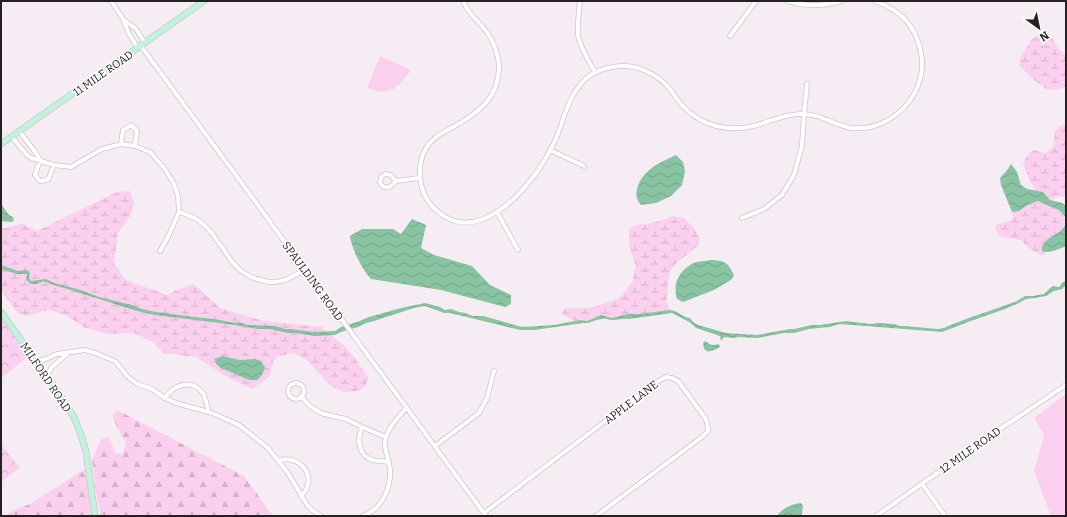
<svg xmlns="http://www.w3.org/2000/svg" width="1067" height="517" font-family="Bitter,serif">
<style>
.green{fill:#fbd0ef}
.forest{fill:url(#forest-firs)}
.wetland{fill:url(#wetland-marsh);fill-rule:evenodd}
.park{fill:url(#park-crowns)}
.water{fill:url(#water-waves)}
.lines{fill:none;stroke-linecap:round;stroke-linejoin:round}
.street-casing{stroke:#cec4cb;stroke-width:5.5}
.secondary-casing{stroke:#cec4cb;stroke-width:7}
.street{stroke:#fff;stroke-width:4}
.secondary{stroke:#bff3dc;stroke-width:5.5}
.labels{text-anchor:middle;stroke-width:3;stroke-linejoin:round;paint-order:stroke}
.street-label{font-size:11px;fill:#252123;stroke:#fff}
</style>
<defs>
<pattern id="forest-firs" width="22" height="20" patternUnits="userSpaceOnUse"><rect width="22" height="20" fill="#fbd0ef"/><path d="M5 1l3.5 6h-7zM16 11l3.5 6h-7z" fill="#d7b2cd"/></pattern>
<pattern id="wetland-marsh" width="20" height="14" patternUnits="userSpaceOnUse"><rect width="20" height="14" fill="#fbd0ef"/><path d="M1 5h8M5 5V1M11 12h8M15 12V8" fill="none" stroke="#d7b2cd"/></pattern>
<pattern id="park-crowns" width="20" height="18" patternUnits="userSpaceOnUse"><rect width="20" height="18" fill="#fbd0ef"/><path d="M2 6a3 3 0 1 1 6 0M12 15a3 3 0 1 1 6 0" fill="none" stroke="#d7b2cd"/></pattern>
<pattern id="water-waves" width="16" height="10" patternUnits="userSpaceOnUse"><rect width="16" height="10" fill="#88c4a1"/><path d="M0 5q4-4 8 0t8 0" fill="none" stroke="#75a88a"/></pattern>
</defs>
<rect width="100%" height="100%" fill="#f6ecf3"/>
<path class="green" d="M380 56 411 70 403 81 394 89 380 92 367 88Z
M1066 394V516H1051L1034 471 1044 435 1034 418Z"/>
<path class="forest" d="M117 410 244 476 273 516H101L96 493 92 460 101 439 108 437 111 441 114 453 122 454 126 444 114 421 113 415Z
M88 467 95 516H5L14 510 30 504Z"/>
<path class="wetland" d="M1043 33 1052 37 1058 48 1066 56V86C1062 89 1054 91 1048 89 1041 88 1024 70 1019 65L1021 56 1032 39Z
M1066 124V198C1059 195 1056 197 1050 200L1043 192 1036 191 1030 181 1023 164 1026 157 1034 150 1046 153 1053 147 1055 132 1059 126Z
M130 191 134 203 130 216 118 233 114 263 126 280 167 295 179 289 194 284 220 308 264 321 322 327 343 345 354 357 368 377 366 386 357 391 343 392 330 385 308 361 293 353 275 357 269 377 252 389 222 374 196 357 163 353 153 342 134 333 108 334 83 327 66 315 49 310 26 316 18 313 1 291V229L22 224 37 231 117 192ZM223 356 240 360 249 380 236 374Z
M1038 201C1044 204 1050 205 1056 208 1067 214 1067 224 1059 233 1055 235 1051 236 1048 239 1045 242 1044 247 1042 251L1046 252 1042 256 1027 247 1021 240 1001 237C997 233 995 231 996 225L1009 221 1013 218 1012 212 1019 211 1028 205Z
M673 216 684 218 694 228 699 237V245C691 252 673 263 670 272 667 281 669 292 666 301L670 310 639 314H628L612 318 606 316H597L587 321 579 320 575 321 563 315 562 310 568 308H590L599 305 618 299 627 289 633 281 634 272 636 266 629 245V229C635 223 643 225 651 223 658 221 666 219 673 216Z"/>
<path class="park" d="M1 312 32 354 1 378Z
M1 444 20 468 1 482Z"/>
<path class="water" d="M676 155 683 162 685 171 682 185 671 196 656 203 641 205C636 199 635 194 638 186 644 169 661 162 676 155Z
M1011 164 1017 172 1021 185 1027 189 1043 192 1050 200 1062 203 1066 206V219C1061 207 1049 207 1038 201L1028 205 1019 211 1012 212 1001 185 1000 178 1008 169Z
M1 204 9 215 13 217 14 221 11 222 1 221Z
M412 219 426 225 421 248 434 255 472 266 490 285 511 295V304L505 307 441 290 371 279C362 269 352 250 350 236L362 229H393L401 234Z
M1066 221V246C1059 249 1049 254 1042 251V246C1044 244 1046 241 1048 239 1055 234 1065 231 1066 221Z
M712 260C726 261 728 263 734 275L731 280 714 290 683 302 677 299C672 282 680 269 696 262 701 261 707 261 712 260Z
M1 265 18 271 27 270 30 273 29 278 31 281 46 279 54 283 81 290 99 297 132 305 142 309 156 312 194 317 214 319 236 323 239 322 247 325 275 326 285 329H291L313 332 335 331 341 327 357 322 369 317 401 308 425 303 440 307 445 310 451 309 459 312 465 313 473 316H483L522 327 554 325 580 320 587 321 601 315 612 318 628 314H639L670 310 675 311 685 317 690 318 694 323 698 325 726 333 757 335 790 329H794L812 325H820L846 321 871 324 878 323 894 324 900 326H904L938 329 944 328 948 326 966 319 1015 302 1025 296H1033L1044 294 1049 289 1053 286 1059 287 1063 282 1066 281V285L1062 289 1054 291 1046 296 1035 298 1026 299 1019 303 1005 309 968 322 942 332 840 324 829 327 809 329 794 333H784L757 338 739 337 734 338 724 337 721 341 720 336 696 328 691 323 672 313 629 319C623 318 618 320 612 320 609 320 606 318 603 319 595 319 591 324 583 323L535 330H520L450 313H444L425 306 414 308 374 321 366 323 358 327 341 332 335 335 315 336 297 333H287L270 329H258L235 325 155 315 137 311 58 286 53 285 44 281 36 284H31L26 280 27 274H17L1 269Z
M705 341C710 345 713 346 718 344L720 346 719 348C713 350 709 354 704 349L703 343Z
M223 356 240 360 255 359 261 361 265 368 262 375 257 380H249L221 368 216 364 215 359Z
M801 503 803 506 802 514 800 516H777C782 508 792 504 801 503Z"/>
<g class="lines">
<g class="street-casing">
<path id="street" d="M111 1 123 19
M463 1C469 16 478 20 487 32 494 42 499 56 499 68 498 99 478 113 453 127 448 130 442 133 436 137 414 155 415 191 436 210 477 248 528 190 547 156 553 146 558 135 561 125 566 111 570 97 580 85 588 74 600 69 613 67 635 63 656 73 670 89 675 96 679 103 685 108 696 120 713 127 729 128 756 131 774 115 800 114 820 113 834 126 852 128 892 132 929 93 921 53 916 25 900 10 875 1
M580 1C579 12 577 24 578 35 580 48 589 61 595 72
M787 1C805 7 824 6 842 1
M730 36 756 1
M141 46 486 516
M138 48 129 34 123 19 136 29 145 43
M20 132 36 153 40 160 35 175 40 181 48 180 54 165
M12 137 27 155 31 158 54 165 71 167 102 149 121 144 135 146 150 152 165 169 174 184 178 196 179 212 167 239 160 251
M121 144 123 130 131 125 137 131 135 146
M550 150 584 166
M385 174 391 175 396 181C391 187 385 191 380 183L381 177Z
M396 181 419 178
M179 212C185 214 192 216 198 220 223 237 228 274 261 280 265 281 270 283 274 282 285 282 295 275 305 270
M497 212 518 250
M742 218 764 209 782 195 794 175 802 145 804 114 807 84
M37 361 46 359 57 354 85 350 98 354 116 362 127 376 137 384 152 389 165 398 176 403 212 413 239 425 268 448 288 473 307 505 312 510 321 516
M47 375 52 367 68 353
M288 391a8 8 0 1 1 16 0a8 8 0 1 1-16 0Z
M301 396 310 406 321 413 336 417 346 419 362 427 386 437
M165 398C174 385 191 378 203 393 206 399 207 406 209 412
M362 427C357 439 358 455 372 460 377 461 383 461 388 462
M435 446 479 413 487 398 494 371
M278 461C295 454 314 470 307 488 306 491 303 493 301 496
M922 484 945 516
M484 513 657 382 666 377 672 378 678 381 706 419 708 428V431L702 437 596 516
M363 516C367 514 373 511 376 508 385 499 391 484 390 471 390 461 384 451 385 441 387 428 399 417 407 407
M876 516 997 431 1066 385"/>
</g>
<g class="secondary-casing">
<path id="secondary" d="M1 144 204 1
M1 312 56 389 74 417 82 438 86 452 95 516"/>
</g>
<use href="#street" class="street"/>
<use href="#secondary" class="secondary"/>
</g>
<g class="labels">
<g class="street-label">
<text transform="translate(103 73) rotate(-35)" y="4">11 MILE ROAD</text>
<text transform="translate(313 281) rotate(54)" y="4">SPAULDING ROAD</text>
<text transform="translate(46 377) rotate(56)" y="4">MILFORD ROAD</text>
<text transform="translate(631 402) rotate(-37)" y="4">APPLE LANE</text>
<text transform="translate(970 450) rotate(-35)" y="4">12 MILE ROAD</text>
</g>
</g>
<rect width="1067" height="517" fill="none" stroke="#252123" stroke-width="4"/>
<g transform="translate(1039 28) rotate(147)" stroke="#ffffff" stroke-width="3" paint-order="stroke">
<path d="M0-3L7 15L0 10L-7 15Z" fill="#252123"/>
<text y="-6" font-size="11" font-weight="bold" text-anchor="middle" fill="#252123">N</text>
</g>
</svg>
